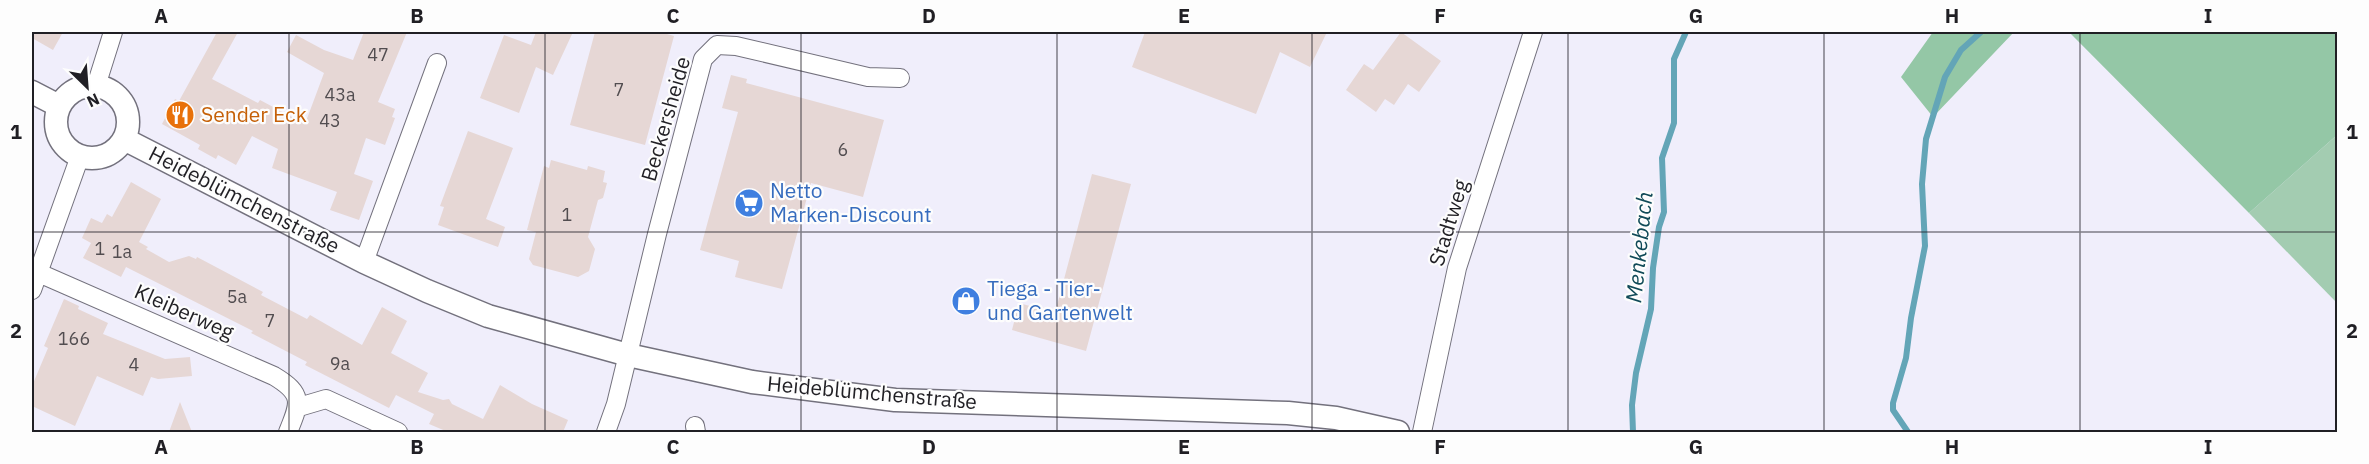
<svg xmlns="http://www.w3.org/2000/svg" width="2369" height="464" font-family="'IBM Plex Sans',sans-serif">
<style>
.green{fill:#a3ccb1}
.forest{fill:#94c7a6}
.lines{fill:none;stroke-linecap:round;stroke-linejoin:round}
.stream{stroke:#63a5b7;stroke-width:6}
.building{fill:#e6d7d5}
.minor-casing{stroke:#73717d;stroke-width:20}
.tertiary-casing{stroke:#73717d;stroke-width:25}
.minor{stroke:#fff;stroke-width:18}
.tertiary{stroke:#fff;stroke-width:22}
.grid{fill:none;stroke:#201f24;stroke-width:1.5;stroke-opacity:0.55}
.labels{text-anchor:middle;stroke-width:4.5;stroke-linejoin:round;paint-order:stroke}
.number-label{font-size:18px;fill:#524d50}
.food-label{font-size:21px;fill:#c56008;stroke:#fdfdfd;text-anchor:start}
.street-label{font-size:21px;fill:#201f24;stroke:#fdfdfd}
.shop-label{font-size:21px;fill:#366cbe;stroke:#fdfdfd;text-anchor:start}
.water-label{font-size:22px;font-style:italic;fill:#104a58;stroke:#fdfdfd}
.neatline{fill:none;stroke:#201f24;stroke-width:2}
.grid-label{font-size:20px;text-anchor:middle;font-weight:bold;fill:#201f24}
</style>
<rect width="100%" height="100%" fill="#f0eefb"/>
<path class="green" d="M2337 135V303L2249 213Z"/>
<path class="forest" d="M1933 32H2014L1933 117 1901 77Z
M2069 32H2337V135L2249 213Z"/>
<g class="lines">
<path class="stream" d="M1633 432 1632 405 1636 373 1651 309 1653 268 1659 227 1664 212 1662 158 1674 123V59L1686 32
M1908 432 1893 410V403L1906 358 1911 318 1925 246 1922 184 1926 139 1945 77 1961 50 1981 32"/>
</g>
<path class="building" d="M32 32H63L53 50 32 38Z
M217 32H238L212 79 258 103 260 100 305 124 324 73 287 52 296 35 324 50 353 60 364 32H407L378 102 395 109 392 117 395 118 385 145 366 138 354 174 373 181 359 220 330 210 337 192 272 168 278 149 252 136 236 165 218 155 216 159 198 149 200 145 162 124 175 99 179 101Z
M536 32H573L553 75 536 67 519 113 480 98 504 35 531 45Z
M595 32H660L674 36 645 145 570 125Z
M1145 32H1327L1310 67 1280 52 1256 114 1132 67Z
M1401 32 1441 61 1419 92 1408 84 1394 105 1385 99 1376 112 1346 90 1364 64 1373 70Z
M731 75 747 79 746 83 884 120 863 197 811 183 782 289 735 277 739 261 700 250 738 112 722 108Z
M468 131 513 148 486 219 505 227 498 247 438 225 444 207 440 206Z
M551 160 587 170 588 166 605 171 603 182 607 183 603 198 598 200 588 237 595 249 589 271 578 277 533 265 529 259 536 232 527 230 544 166 549 168Z
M1092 174 1131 184 1086 351 1012 330 1019 303 1055 313Z
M131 182 161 199 139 242 148 247 146 249 169 262 189 256 196 259 197 257 263 292 261 295 307 319 310 315 362 345 382 307 407 321 391 353 428 373 418 392 443 400 449 399 452 404 483 419 500 385 532 404 568 420 563 432H448L429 424 434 414 396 395 389 408 305 365 307 362 251 333 253 331 126 267 121 277 83 258 91 243 82 238 91 218 102 223 107 214 112 217Z
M64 299 79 306 78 309 108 323 103 334 165 359 190 357 192 376 158 379 151 377 143 396 97 376 75 426 32 406V386L48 348 44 346Z
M180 402 192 432H169Z"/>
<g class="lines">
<g class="minor-casing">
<path id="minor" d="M96 86 113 32
M364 262 437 63
M32 270 274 376C304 394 300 403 288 432
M32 290 80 156
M299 407 326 399 398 432
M695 426 696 432
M606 432 616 404 657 234 703 59 717 45 736 46 868 77 900 78
M1422 432 1457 268 1533 32"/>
</g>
<g class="tertiary-casing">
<path id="tertiary" d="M56 122a36 36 0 1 1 72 0a36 36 0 1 1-72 0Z
M32 92 59 106
M124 139 364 262 427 291 488 316 628 355 752 382 895 400 1288 413 1336 418 1398 432"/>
</g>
<use href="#minor" class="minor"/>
<use href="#tertiary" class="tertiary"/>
</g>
<path class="grid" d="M289 32V432M545 32V432M801 32V432M1057 32V432M1312 32V432M1568 32V432M1824 32V432M2080 32V432M32 232H2338"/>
<defs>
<g id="restaurant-disc" transform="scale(1.5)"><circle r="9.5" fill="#e8710a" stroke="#fdfdfd"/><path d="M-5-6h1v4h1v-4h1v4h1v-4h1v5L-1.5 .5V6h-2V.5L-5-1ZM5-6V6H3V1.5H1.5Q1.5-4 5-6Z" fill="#fff"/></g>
<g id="supermarket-disc" transform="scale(1.5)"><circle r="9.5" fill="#3f7fe0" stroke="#fdfdfd"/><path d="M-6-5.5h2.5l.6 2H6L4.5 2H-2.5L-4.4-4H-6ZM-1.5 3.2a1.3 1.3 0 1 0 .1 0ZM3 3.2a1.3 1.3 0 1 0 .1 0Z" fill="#fff"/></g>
<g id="shop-disc" transform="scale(1.5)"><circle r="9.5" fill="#3f7fe0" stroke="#fdfdfd"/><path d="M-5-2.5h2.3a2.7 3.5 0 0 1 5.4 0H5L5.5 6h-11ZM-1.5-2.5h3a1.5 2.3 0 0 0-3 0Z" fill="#fff"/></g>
</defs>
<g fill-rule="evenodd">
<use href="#restaurant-disc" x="180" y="115"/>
<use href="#supermarket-disc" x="749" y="203"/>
<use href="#shop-disc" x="966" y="301"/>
</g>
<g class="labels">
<g class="number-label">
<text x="378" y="61">47</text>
<text x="619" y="96">7</text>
<text x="340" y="101">43a</text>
<text x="330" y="127">43</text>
<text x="843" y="156">6</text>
<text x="567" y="221">1</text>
<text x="100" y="255">1</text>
<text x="122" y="258">1a</text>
<text x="237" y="303">5a</text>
<text x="270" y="327">7</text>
<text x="74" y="345">166</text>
<text x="340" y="370">9a</text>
<text x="134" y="371">4</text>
</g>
<g class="food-label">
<text x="201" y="122">Sender Eck</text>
</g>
<g class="street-label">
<text transform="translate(666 119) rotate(-74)" y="7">Beckersheide</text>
<text transform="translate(244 200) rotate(27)" y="7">Heideblümchenstraße</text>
<text transform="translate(1449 223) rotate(-73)" y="7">Stadtweg</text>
<text transform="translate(184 312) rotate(24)" y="7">Kleiberweg</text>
<text transform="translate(872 393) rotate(5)" y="7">Heideblümchenstraße</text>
</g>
<g class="shop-label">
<text x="770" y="198">Netto<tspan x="770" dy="24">Marken-Discount</tspan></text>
<text x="987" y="296">Tiega - Tier-<tspan x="987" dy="24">und Gartenwelt</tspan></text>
</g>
<g class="water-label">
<text transform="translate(1639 247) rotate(-84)" y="8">Menkebach</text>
</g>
</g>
<rect width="2369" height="464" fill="none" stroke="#fdfdfd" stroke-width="66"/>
<g transform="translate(87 87) rotate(155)" stroke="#fdfdfd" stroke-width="4.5" paint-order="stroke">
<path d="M0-4.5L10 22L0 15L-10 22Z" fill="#201f24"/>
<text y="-9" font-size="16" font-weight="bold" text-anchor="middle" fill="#201f24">N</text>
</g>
<rect x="33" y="33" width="2303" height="398" class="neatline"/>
<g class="grid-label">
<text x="161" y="23">A</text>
<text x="417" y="23">B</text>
<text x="673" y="23">C</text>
<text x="929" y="23">D</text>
<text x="1184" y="23">E</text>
<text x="1440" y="23">F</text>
<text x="1696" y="23">G</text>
<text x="1952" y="23">H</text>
<text x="2208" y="23">I</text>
<text x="16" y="139">1</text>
<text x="2352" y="139">1</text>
<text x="16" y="338">2</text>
<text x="2352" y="338">2</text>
<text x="161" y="454">A</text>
<text x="417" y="454">B</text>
<text x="673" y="454">C</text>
<text x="929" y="454">D</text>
<text x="1184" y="454">E</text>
<text x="1440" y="454">F</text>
<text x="1696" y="454">G</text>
<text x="1952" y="454">H</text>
<text x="2208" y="454">I</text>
</g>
</svg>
